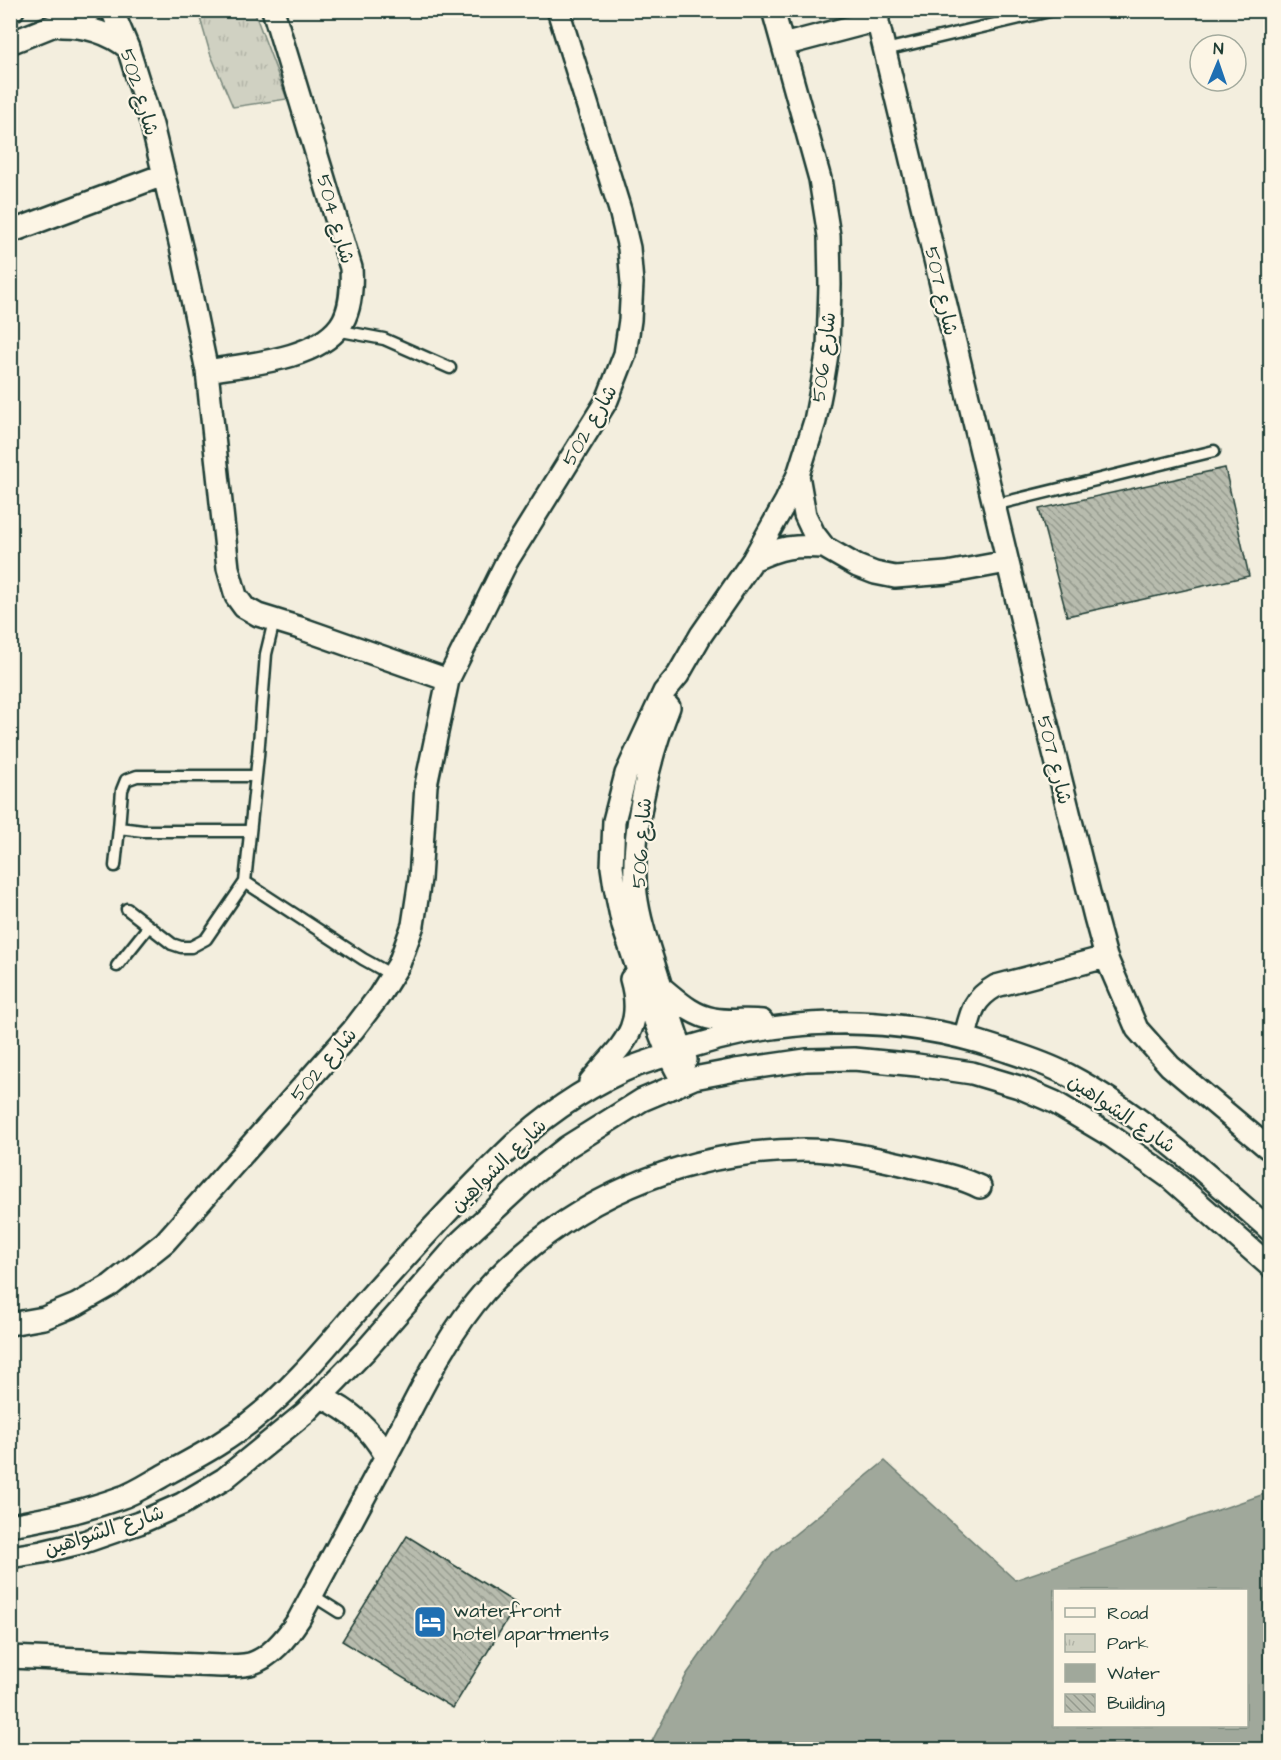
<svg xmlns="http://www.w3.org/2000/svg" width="1281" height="1760" font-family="'Architects Daughter','Playpen Sans Arabic',sans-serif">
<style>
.park{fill:url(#park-tufts);stroke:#78877b;stroke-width:1.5}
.water{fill:#a0a89b;stroke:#6c7d72;stroke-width:1.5;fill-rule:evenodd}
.building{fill:url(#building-back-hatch);stroke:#1f3d34;stroke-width:1.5}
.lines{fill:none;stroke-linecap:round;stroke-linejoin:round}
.lane-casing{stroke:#1f3d34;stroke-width:15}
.street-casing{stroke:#1f3d34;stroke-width:26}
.lane{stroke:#fcf5e5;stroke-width:10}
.street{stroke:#fcf5e5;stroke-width:21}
.labels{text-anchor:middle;stroke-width:4.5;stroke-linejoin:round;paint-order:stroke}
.street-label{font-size:20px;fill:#1f3d34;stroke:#fcf5e5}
.poi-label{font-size:20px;fill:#1f3d34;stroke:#fcf5e5;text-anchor:start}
</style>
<defs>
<pattern id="park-tufts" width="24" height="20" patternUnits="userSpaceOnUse" patternTransform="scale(1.5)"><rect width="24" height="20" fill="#d0d1c2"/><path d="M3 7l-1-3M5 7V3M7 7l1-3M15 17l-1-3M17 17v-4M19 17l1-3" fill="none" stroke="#b2b4a7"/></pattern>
<pattern id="building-back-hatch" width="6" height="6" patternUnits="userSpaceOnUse" patternTransform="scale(1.5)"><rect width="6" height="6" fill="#b8bcae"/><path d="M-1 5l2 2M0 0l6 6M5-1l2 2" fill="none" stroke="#959a8e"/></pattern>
</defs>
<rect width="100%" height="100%" fill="#f3eede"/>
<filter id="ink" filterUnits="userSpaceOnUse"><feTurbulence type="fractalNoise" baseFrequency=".0167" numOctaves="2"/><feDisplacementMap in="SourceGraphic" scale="12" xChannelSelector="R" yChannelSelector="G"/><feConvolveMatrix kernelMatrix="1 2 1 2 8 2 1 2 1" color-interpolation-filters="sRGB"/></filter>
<g filter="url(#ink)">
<path class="park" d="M198 11H254L287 99 233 107 210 53Z"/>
<path class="water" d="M885 1461 1015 1580 1270 1492V1749H648L687 1674 772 1553ZM1054 1590H1246V1726H1054Z"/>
<path class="building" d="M1225 468 1249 576 1067 616 1039 509Z
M407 1536 517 1604 453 1708 342 1641Z"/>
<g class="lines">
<g class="lane-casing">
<path id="lane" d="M885 50 1054 10
M336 330 384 339 450 368
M994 505 1214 451
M274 621 266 654 258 756 245 882 363 959 392 975
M250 831H143L119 828 122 790 126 780 137 776H256
M115 866 119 828
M127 909 172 944 181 947H191L206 939 245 882
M117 966 149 926
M312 1595 339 1612"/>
</g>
<g class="street-casing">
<path id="street" d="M112 10 128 48 152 125 182 251 207 371 228 568 236 596 244 607 258 615 300 628 448 680
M875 10 1039 692 1095 917 1106 957 1137 1029 1170 1066 1268 1148
M10 12 13 10
M61 26C86 26 108 32 128 48
M10 43 92 10
M783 45 878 20
M10 232 163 175
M207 371C247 364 315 360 340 326 351 311 352 285 351 268L273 10
M798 475 805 515 814 534 824 547 857 566 875 573 895 577 947 573 1007 562
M753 560C781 547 794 545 824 547
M669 707C648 760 630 837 636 894 640 926 652 956 661 987 669 1011 676 1036 686 1060
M662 988C678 1001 693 1016 714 1019 730 1022 746 1019 762 1021
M965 1037C971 1012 973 999 996 986L1106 957
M590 1082C619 1046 646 1032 631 979
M683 1083 668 1054 655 1021 623 926 615 887 612 867 614 821 626 774 664 692 678 675 701 635 753 560 786 501 798 475 815 421 822 385 828 348 830 285 829 236 820 179 773 10
M10 1324 44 1318 76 1305 111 1285 165 1242 353 1030 379 996 399 964 413 925 420 879 426 785 448 680 507 561 607 400 625 354 630 320 632 283 629 248 620 210 558 10
M321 1397C351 1411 369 1427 386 1456
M10 1525C48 1519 84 1511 120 1498 136 1493 151 1482 166 1474 197 1457 228 1441 255 1418 294 1387 326 1347 359 1309 405 1257 452 1205 502 1156 537 1121 580 1091 625 1070 639 1064 653 1060 667 1055 775 1015 889 1012 998 1048 1022 1056 1046 1063 1068 1075 1144 1115 1206 1174 1270 1230
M10 1557 42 1552 84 1542 139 1523 182 1504 224 1479 305 1413 365 1351 461 1241 533 1174 567 1147 642 1100 694 1078 736 1070 806 1060 854 1059 917 1065 972 1073 1019 1087 1054 1102 1111 1136 1170 1178 1270 1266
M10 1657 221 1666C230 1666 241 1666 250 1664 271 1658 287 1637 299 1619 332 1557 365 1495 399 1432 424 1384 449 1332 485 1291 566 1200 684 1150 805 1150 840 1150 876 1158 910 1166 934 1172 958 1176 980 1187"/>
</g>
<use href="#lane" class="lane"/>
<use href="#street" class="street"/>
</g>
</g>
<defs>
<g id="hotel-square" transform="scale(1.725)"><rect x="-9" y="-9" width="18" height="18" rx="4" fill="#1f6fb2" stroke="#fcf5e5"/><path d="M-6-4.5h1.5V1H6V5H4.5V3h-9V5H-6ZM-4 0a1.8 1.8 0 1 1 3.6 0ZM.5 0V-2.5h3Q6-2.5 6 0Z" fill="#fff"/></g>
</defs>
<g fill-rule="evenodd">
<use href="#hotel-square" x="430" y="1622"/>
</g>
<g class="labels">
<g class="street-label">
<text transform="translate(140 92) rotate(73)" y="7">شارع 502</text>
<text transform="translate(336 219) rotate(74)" y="7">شارع 504</text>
<text transform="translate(942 291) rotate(77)" y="7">شارع 507</text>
<text transform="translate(823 357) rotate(-83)" y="7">شارع 506</text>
<text transform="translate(589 425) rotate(-60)" y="7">شارع 502</text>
<text transform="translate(1055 760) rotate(76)" y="7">شارع 507</text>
<text transform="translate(641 843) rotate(-86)" y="7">شارع 506</text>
<text transform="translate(323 1064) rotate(-49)" y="7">شارع 502</text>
<text transform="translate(1122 1113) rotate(34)" y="7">شارع الشواهين</text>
<text transform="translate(498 1165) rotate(-44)" y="7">شارع الشواهين</text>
<text transform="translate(104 1530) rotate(-18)" y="7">شارع الشواهين</text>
</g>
<g class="poi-label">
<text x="453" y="1617">waterfront<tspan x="453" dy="23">hotel apartments</tspan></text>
</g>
</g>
<rect width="1281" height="1760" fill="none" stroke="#fcf5e5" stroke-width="36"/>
<rect x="18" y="18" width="1245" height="1724" fill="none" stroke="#1f3d34" stroke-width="2" filter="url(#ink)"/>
<rect x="1053" y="1589" width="195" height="138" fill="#fcf5e5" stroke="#a4ab9e" stroke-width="1.5"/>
<rect x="1065" y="1608" width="30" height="9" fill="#fcf5e5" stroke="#a4ab9e" stroke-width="1.5"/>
<text x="1107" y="1619" font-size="18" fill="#1f3d34">Road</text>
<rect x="1065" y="1634" width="30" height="18" fill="url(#park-tufts)" stroke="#a4ab9e" stroke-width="1.5"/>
<text x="1107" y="1649" font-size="18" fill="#1f3d34">Park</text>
<rect x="1065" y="1664" width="30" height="18" fill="#a0a89b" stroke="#a4ab9e" stroke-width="1.5"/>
<text x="1107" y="1679" font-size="18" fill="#1f3d34">Water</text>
<rect x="1065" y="1694" width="30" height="18" fill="url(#building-back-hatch)" stroke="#a4ab9e" stroke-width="1.5"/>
<text x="1107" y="1709" font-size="18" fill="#1f3d34">Building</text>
<g transform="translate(1218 63) rotate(2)"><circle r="28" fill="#fcf5e5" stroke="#a4ab9e" stroke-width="1.5"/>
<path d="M0-4.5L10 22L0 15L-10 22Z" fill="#1f6fb2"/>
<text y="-9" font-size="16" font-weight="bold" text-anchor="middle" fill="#1f3d34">N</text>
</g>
</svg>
